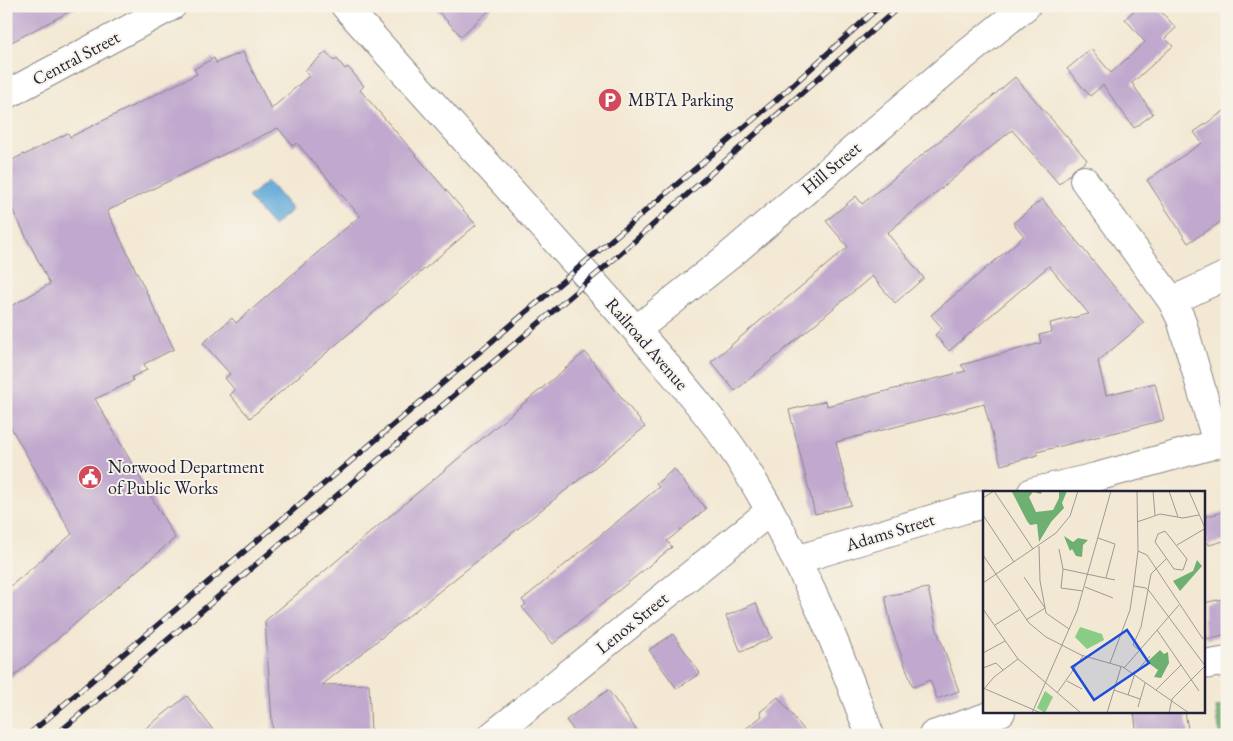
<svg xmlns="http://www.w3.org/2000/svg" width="1233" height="741" font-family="'EB Garamond',serif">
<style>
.forest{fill:#6eb072;stroke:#486956}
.water{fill:#61a9d8;stroke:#42668a}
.building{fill:#c0a8ce}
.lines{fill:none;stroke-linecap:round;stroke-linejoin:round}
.minor-casing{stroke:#8a8587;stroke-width:30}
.tertiary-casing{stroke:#8a8587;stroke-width:30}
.minor{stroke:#fff;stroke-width:28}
.tertiary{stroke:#fff;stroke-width:28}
.rail-casing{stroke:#22223b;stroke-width:5.5}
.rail{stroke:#f7f3e8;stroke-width:4;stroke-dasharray:11;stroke-linecap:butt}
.labels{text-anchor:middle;stroke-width:4;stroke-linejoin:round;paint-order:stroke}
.street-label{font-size:18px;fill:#22223b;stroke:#f7f3e8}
.poi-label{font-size:18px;fill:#22223b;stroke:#f7f3e8;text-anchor:start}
.inset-road{fill:none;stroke:#9f9996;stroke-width:1}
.view{fill:#1d4ed8;fill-opacity:0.15;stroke:#1d4ed8;stroke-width:2.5}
.inset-edge{fill:none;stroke:#22223b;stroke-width:2.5}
</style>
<rect width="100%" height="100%" fill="#f7f3e8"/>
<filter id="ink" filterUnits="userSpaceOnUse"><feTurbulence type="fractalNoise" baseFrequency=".02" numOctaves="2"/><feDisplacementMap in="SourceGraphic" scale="10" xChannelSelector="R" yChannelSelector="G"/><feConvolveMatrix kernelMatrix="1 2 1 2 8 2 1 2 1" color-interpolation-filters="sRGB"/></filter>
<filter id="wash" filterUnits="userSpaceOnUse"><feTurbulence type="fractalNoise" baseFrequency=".0096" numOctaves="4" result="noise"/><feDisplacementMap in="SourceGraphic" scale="20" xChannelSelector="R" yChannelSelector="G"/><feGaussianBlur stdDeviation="1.12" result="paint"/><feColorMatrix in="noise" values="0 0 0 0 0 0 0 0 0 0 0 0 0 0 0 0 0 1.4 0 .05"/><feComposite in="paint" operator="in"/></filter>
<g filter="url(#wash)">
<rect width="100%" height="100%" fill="#f3e8d3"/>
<path class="forest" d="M1227 704V735H1220L1216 708Z"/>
<path class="water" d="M268 181 292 210 273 226 248 197Z"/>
<g id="blocks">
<path class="building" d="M6 6H80L6 45Z
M433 6H494L461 36Z
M1139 6H1156L1176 28 1165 38 1173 46 1132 83 1153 114 1134 128 1103 85 1090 96 1067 69 1091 49 1111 73 1145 42 1125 19Z
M243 52 271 109 309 76 304 71 326 52 334 61 337 59 345 69 348 67 364 86 360 90 476 225 250 418 230 395 235 390 225 378 230 374 203 343 232 318 236 323 360 216 297 143 293 146 278 128 107 211 174 349 144 364 147 370 132 377 133 381 95 399 175 538 6 683V590L72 534 6 419V309L50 284 6 197V163L24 154V155L68 133 70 137 197 74 194 69 214 58 216 63Z
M1015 77 1087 160 1081 165 1074 168 1069 175 1059 184 1012 130 887 233 924 278 895 303 872 276 735 391 711 362 848 247 826 221 856 196 862 204 964 121Z
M1227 109V218L1188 243 1147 180 1202 143 1194 132Z
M1042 199 1144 323 1098 361 1106 395 1155 383 1164 420 1037 452 1038 455 1001 465 984 404 836 442 851 505 815 514 789 410 826 401 827 406 966 371 961 365 1041 343 1039 335 1052 332 1050 323 1089 314 1049 266 949 351 935 335 942 328 931 315 1024 236 1013 223Z
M585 352 645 427 322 685 369 684 371 735H273L265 621Z
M674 469 706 509 667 541 672 547 553 644 522 607 526 605 522 600 659 487 656 484Z
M1227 511V540L1209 545 1204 530V517Z
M928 588 937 630 959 691 937 699 930 680 913 687 892 630 885 596Z
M1227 598V634L1207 639 1204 624V603Z
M756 603 772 638 741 652 726 616Z
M673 634 700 673 677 689 649 650Z
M608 690 640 735H577L566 720Z
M187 696 217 735H137Z
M778 697 808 735H738L762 716 760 712Z
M1134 712H1185L1189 735H1137Z"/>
</g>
</g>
<g filter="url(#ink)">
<use href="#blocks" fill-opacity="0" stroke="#8a8587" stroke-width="1"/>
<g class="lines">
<g class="minor-casing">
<path id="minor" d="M6 95 172 6
M1084 180 1172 301
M1217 443 1181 319 1172 301 1227 275
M1032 492 1096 477 1227 441
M796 560 965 509 984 504
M1204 665 1227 661
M493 735 770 511
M933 735 1001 712"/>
</g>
<g class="tertiary-casing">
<path id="tertiary" d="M345 6 636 330C671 371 708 412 738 457 771 508 799 563 824 618 841 656 855 696 870 735
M636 330 729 256 949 68 1026 6"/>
</g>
<use href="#minor" class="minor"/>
<use href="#tertiary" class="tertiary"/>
<g class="rail-casing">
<path id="rail" d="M28 735 775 101 880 6
M56 735 620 254 900 6"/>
</g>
<use href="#rail" class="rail"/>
</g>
</g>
<defs>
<g id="parking-disc" transform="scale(1.25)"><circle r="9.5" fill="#d1495b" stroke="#f7f3e8"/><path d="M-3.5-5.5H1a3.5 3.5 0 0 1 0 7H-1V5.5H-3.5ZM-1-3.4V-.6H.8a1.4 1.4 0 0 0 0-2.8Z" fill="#fff"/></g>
<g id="civic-disc" transform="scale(1.25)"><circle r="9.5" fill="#d1495b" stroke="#f7f3e8"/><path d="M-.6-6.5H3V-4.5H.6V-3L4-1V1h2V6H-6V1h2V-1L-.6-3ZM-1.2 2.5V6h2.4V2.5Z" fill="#fff"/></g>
</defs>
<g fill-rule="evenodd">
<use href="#parking-disc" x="610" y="100"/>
<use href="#civic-disc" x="90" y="477"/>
</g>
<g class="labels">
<g class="street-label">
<text transform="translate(76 58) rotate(-28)" y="6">Central Street</text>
<text transform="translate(831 168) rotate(-40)" y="6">Hill Street</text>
<text transform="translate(647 344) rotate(49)" y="6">Railroad Avenue</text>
<text transform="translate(890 532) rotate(-17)" y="6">Adams Street</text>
<text transform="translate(632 623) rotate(-39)" y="6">Lenox Street</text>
</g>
<g class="poi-label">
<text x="628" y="106">MBTA Parking</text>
<text x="108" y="473">Norwood Department<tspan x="108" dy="21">of Public Works</tspan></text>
</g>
</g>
<g transform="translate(983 491)">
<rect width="222" height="222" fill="#f3e8d3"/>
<path d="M97 136 119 143 121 149 104 158 92 146ZM62 200 70 206 62 222 54 217Z" fill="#89cc85"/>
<path d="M59 0 58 3 50 1 46 6 53 21 70 19 76 7V0H84L79 12 81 17 68 31 56 51 54 33 47 34 44 30 29 1ZM81 45 90 51 95 47 105 49 100 54 99 66 93 65 89 58 87 60ZM214 69 219 75 197 100 190 90 210 80ZM177 159 181 163 185 161 186 172 178 187 171 186 175 179 164 171Z" fill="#6eb072"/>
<path class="inset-road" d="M170 0 172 24M186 0 195 26M206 0 222 37M0 7 11 0 50 58M0 24 31 71M154 31 177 23 200 27 216 24M182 40 204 68 200 79 191 78 172 51 175 43ZM115 47 132 53 123 87M194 54 223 37M56 55 57 90 63 122 86 138M76 58 80 78 78 97 100 100M155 60 164 64 220 148M0 64 46 132 63 146 98 164 140 176 206 222M80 78 132 89M41 86 62 117 43 129M0 92 73 42 87 25 95 0M151 95 163 97 167 101 223 176M102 96 130 107M0 118 35 168 98 222M12 134 36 119M174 139 216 200M156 159 150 154 158 136 168 83 183 68M0 162 22 150M127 172 147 119 151 92 155 60 154 0M0 177 13 172 20 179M141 177 196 114M84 190 99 198M0 197 58 222M0 199 11 186 35 168M131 199 157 208M173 199 198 174M74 202 100 165M145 204 152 182 167 165M155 216 162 192M49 222 94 120 128 0M124 222 138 176M186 222 189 208 222 175"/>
<path class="view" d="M144 139 166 172 111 209 89 176Z"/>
<rect width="222" height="222" class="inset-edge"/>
</g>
<rect width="1233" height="741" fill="none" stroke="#f7f3e8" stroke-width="25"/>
</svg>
